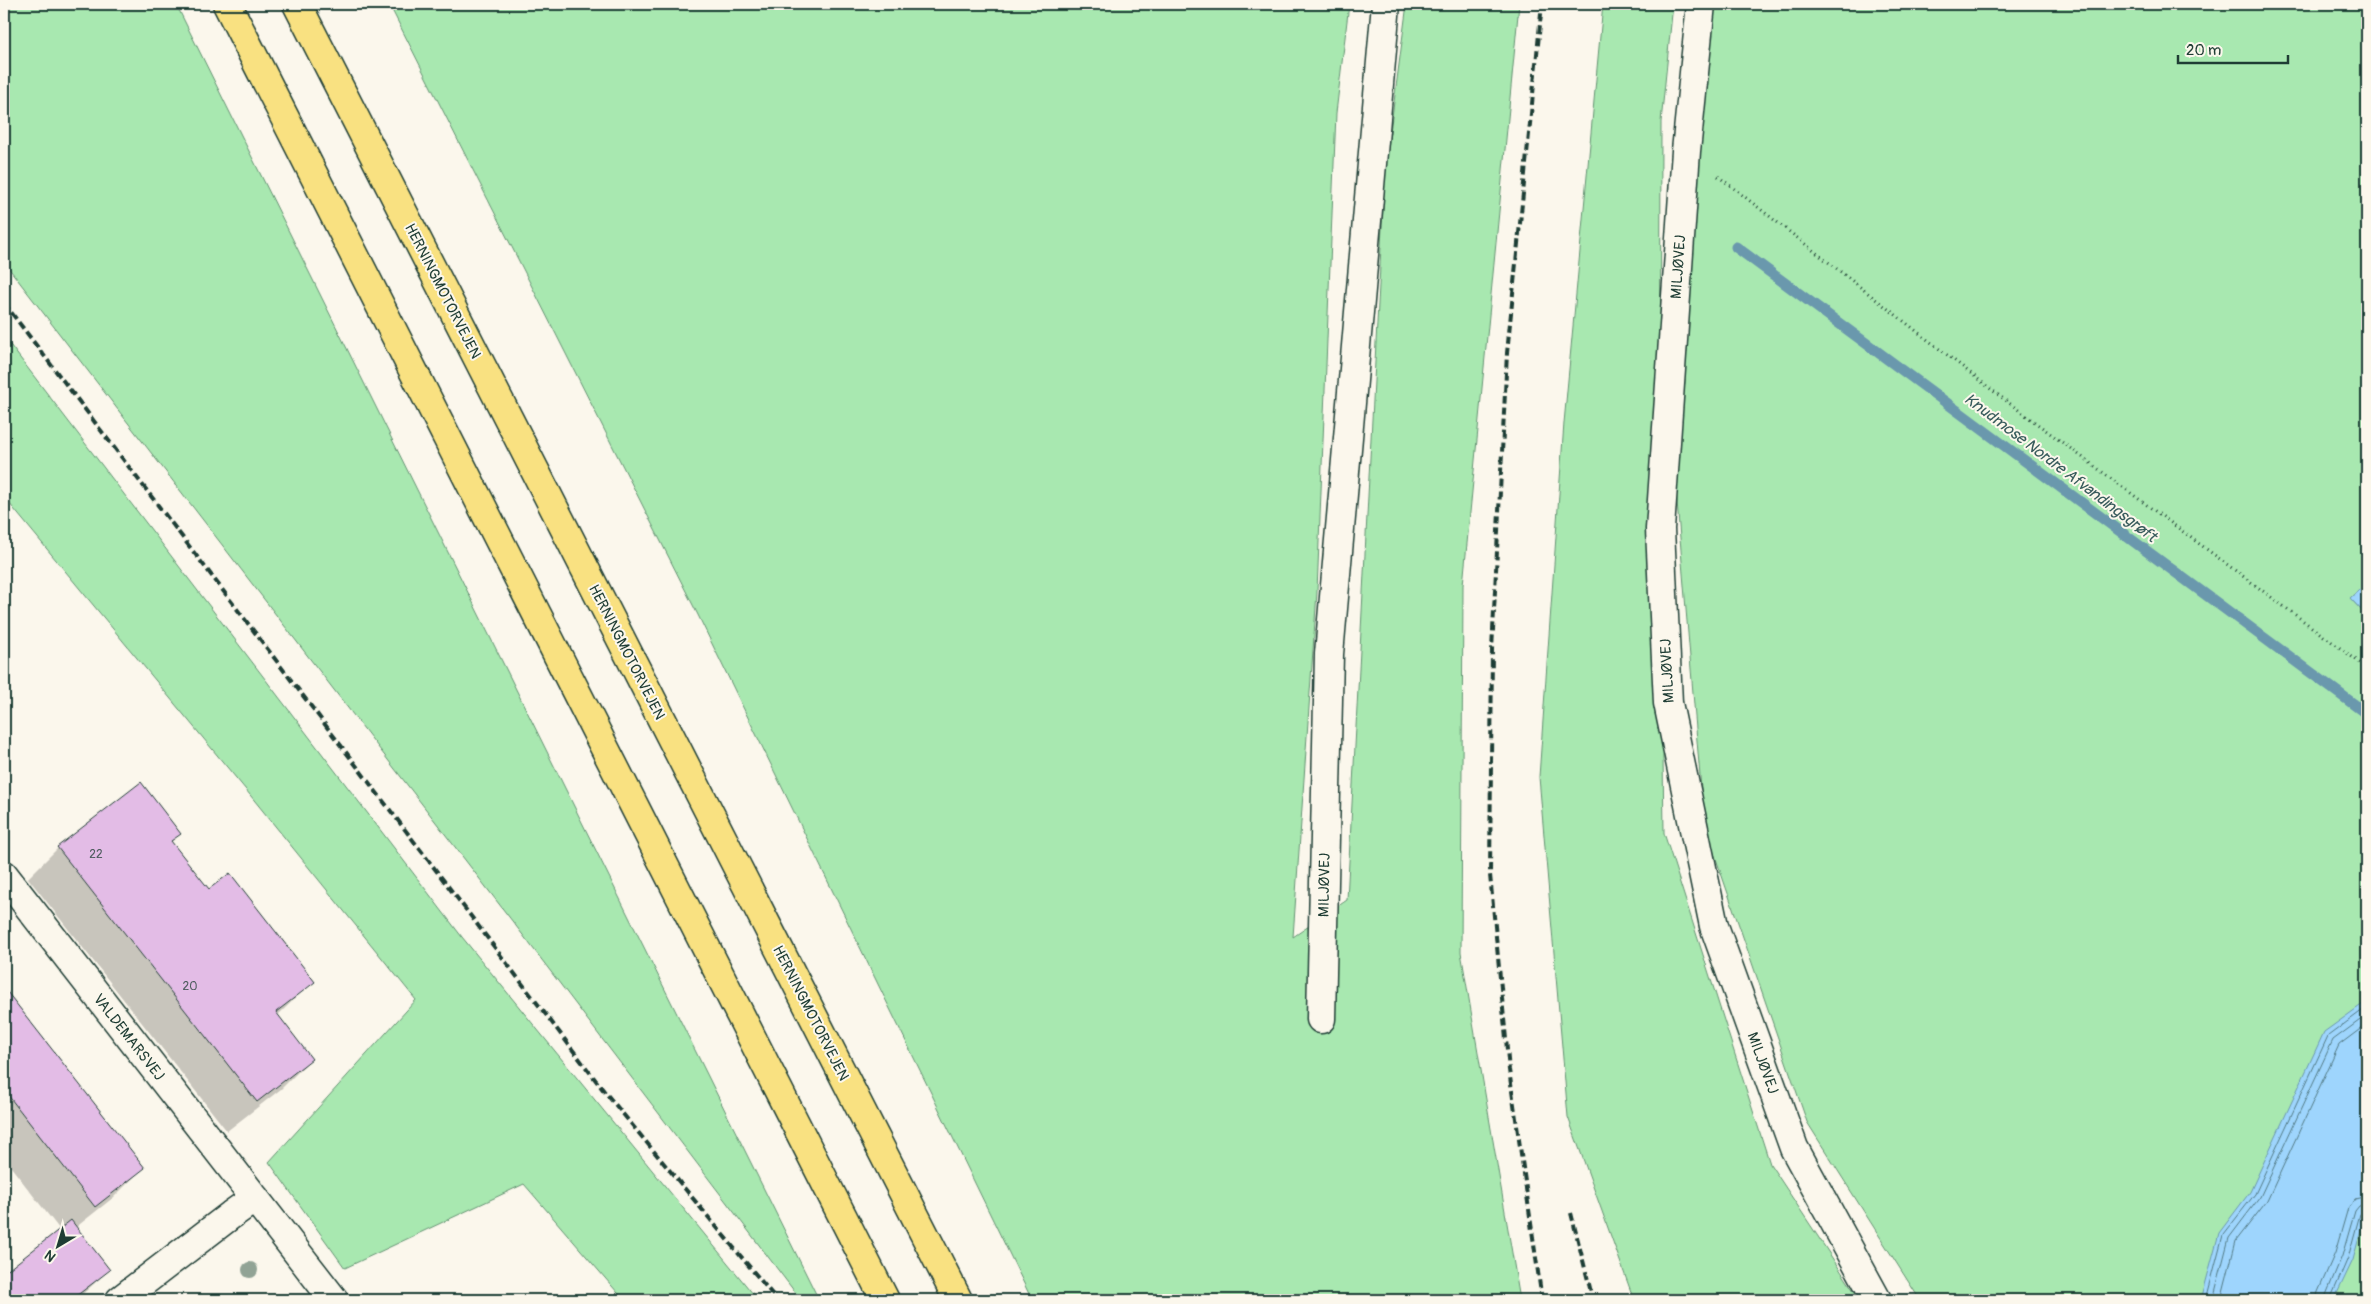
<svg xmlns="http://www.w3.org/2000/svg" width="2371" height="1304" font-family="Pangolin,sans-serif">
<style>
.green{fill:#a8e8b0;stroke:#649272}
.water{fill:#9ed5fd;stroke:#6b98ad}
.shadow{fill:#0003}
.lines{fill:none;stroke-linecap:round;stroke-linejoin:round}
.shore{stroke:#527a84;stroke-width:1}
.stream{stroke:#6b98ad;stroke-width:11}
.building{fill:#e3bce6;stroke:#1f3d34}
.street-casing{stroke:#1f3d34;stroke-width:31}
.secondary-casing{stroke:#1f3d34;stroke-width:31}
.highway-casing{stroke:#1f3d34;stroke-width:31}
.path{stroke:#1f3d34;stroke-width:3;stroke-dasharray:1 4;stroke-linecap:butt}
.street{stroke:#fbf7ec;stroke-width:28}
.secondary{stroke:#fbf7ec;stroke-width:28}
.highway{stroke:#f9e181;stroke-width:28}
.rail{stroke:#1f3d34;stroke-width:4;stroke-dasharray:8 4;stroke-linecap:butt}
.tree{fill:#91a395}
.labels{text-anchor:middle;stroke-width:4;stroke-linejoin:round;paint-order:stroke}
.number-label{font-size:12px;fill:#505d60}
.street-label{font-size:15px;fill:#1f3d34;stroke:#fbf7ec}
.water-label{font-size:16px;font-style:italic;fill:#385b5c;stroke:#fbf7ec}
</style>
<rect width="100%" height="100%" fill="#fbf7ec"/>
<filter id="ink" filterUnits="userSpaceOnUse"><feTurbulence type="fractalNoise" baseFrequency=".02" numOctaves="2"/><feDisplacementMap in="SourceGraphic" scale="10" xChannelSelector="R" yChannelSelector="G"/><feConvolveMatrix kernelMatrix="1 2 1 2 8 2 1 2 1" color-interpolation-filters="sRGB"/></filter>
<g filter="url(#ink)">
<path class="green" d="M4 4H176L819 1300H801L516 926 4 262Z
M389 4H1349L1336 113 1317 592 1293 937 1347 900 1385 170 1407 4H1519L1463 585 1461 952 1520 1300H1032L698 615Z
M1603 4H1673L1661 122 1660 529 1664 833 1770 1164 1860 1300H1634L1568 1117 1539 777 1564 423Z
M1714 4H2367V583L2350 598 2367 616V1300H1920L1807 1122 1704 824 1675 478 1697 160Z
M4 337 462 937 758 1300H624L524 1184 345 1268 269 1162 416 1000 246 790 4 497Z"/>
<path class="water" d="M2367 583V616L2350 598Z
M2367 1001V1207L2353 1260 2334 1300H2201L2219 1233 2250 1192 2324 1032Z"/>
<path class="shadow" d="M141 783 180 833 171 842 209 891 313 981 277 1016 311 1059 281 1089 227 1131 28 878 58 848Z
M4 990 143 1168 114 1197 75 1228 109 1270 76 1300H4V1275L60 1230 4 1158Z"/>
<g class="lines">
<path class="shore" d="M2206 1300 2223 1235 2255 1194 2328 1036 2367 1007
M2213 1300 2229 1238 2260 1197 2333 1040 2367 1015
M2221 1300 2236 1241 2267 1201 2339 1045 2367 1024
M2316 1300 2318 1292 2335 1253 2348 1208 2355 1199 2367 1196
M2324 1300 2342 1256 2355 1211 2359 1206 2367 1204
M2330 1300 2348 1258 2360 1214 2367 1210"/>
<path class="stream" d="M1736 247 2367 714"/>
</g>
<path class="building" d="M141 782 181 834 171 841 209 889 230 873 315 982 276 1012 312 1059 257 1102 57 847Z
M4 988 145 1168 95 1207 4 1090Z
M71 1220 110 1270 71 1300H4V1273Z"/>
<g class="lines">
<g class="street-casing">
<path id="street" d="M4 875 334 1300
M1321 1019 1329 654 1386 4
M120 1300 231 1215 255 1198"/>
</g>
<g class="secondary-casing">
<path id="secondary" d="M1701 4 1686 151 1660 529 1668 703 1714 926 1794 1148 1877 1300"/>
</g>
<g class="highway-casing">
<path id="highway" d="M227 4 885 1300
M297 4 958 1300"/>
</g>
<path class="path" d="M1718 176 2001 397 2367 668"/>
<use href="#street" class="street"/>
<use href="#secondary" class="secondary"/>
<use href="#highway" class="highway"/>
<path class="rail" d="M4 303 604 1091 777 1300
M1571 1213 1593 1300
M1542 1300 1509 1070 1490 875 1492 650 1507 353 1542 4"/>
</g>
<circle class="tree" cx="250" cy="1270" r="8"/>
</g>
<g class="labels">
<g class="number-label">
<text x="96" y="858">22</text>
<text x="190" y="990">20</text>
</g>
<g class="street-label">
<text transform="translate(1678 267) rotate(-86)" y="5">MILJØVEJ</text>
<text transform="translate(443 291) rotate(63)" y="5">HERNINGMOTORVEJEN</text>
<text transform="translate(627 652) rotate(63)" y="5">HERNINGMOTORVEJEN</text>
<text transform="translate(1667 671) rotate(-93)" y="5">MILJØVEJ</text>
<text transform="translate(1324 885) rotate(-89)" y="5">MILJØVEJ</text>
<text transform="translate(811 1013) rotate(63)" y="5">HERNINGMOTORVEJEN</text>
<text transform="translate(129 1037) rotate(52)" y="5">VALDEMARSVEJ</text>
<text transform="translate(1763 1063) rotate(70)" y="5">MILJØVEJ</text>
</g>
<g class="water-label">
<text transform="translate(2061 467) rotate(37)" y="6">Knudmose Nordre Afvandingsgrøft</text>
</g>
</g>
<rect width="2371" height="1304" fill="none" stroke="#fbf7ec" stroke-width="20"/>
<rect x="10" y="10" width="2351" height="1284" fill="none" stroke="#1f3d34" stroke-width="2" filter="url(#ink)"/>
<g transform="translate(58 1246) rotate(218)" stroke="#fbf7ec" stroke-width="4" paint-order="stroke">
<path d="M0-4L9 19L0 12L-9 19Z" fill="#1f3d34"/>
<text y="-8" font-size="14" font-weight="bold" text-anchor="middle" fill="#1f3d34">N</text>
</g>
<path d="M2178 55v8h110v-8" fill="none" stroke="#1f3d34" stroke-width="2.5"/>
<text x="2186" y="55" font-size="15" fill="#1f3d34" stroke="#fbf7ec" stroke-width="4" paint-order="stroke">20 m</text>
</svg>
